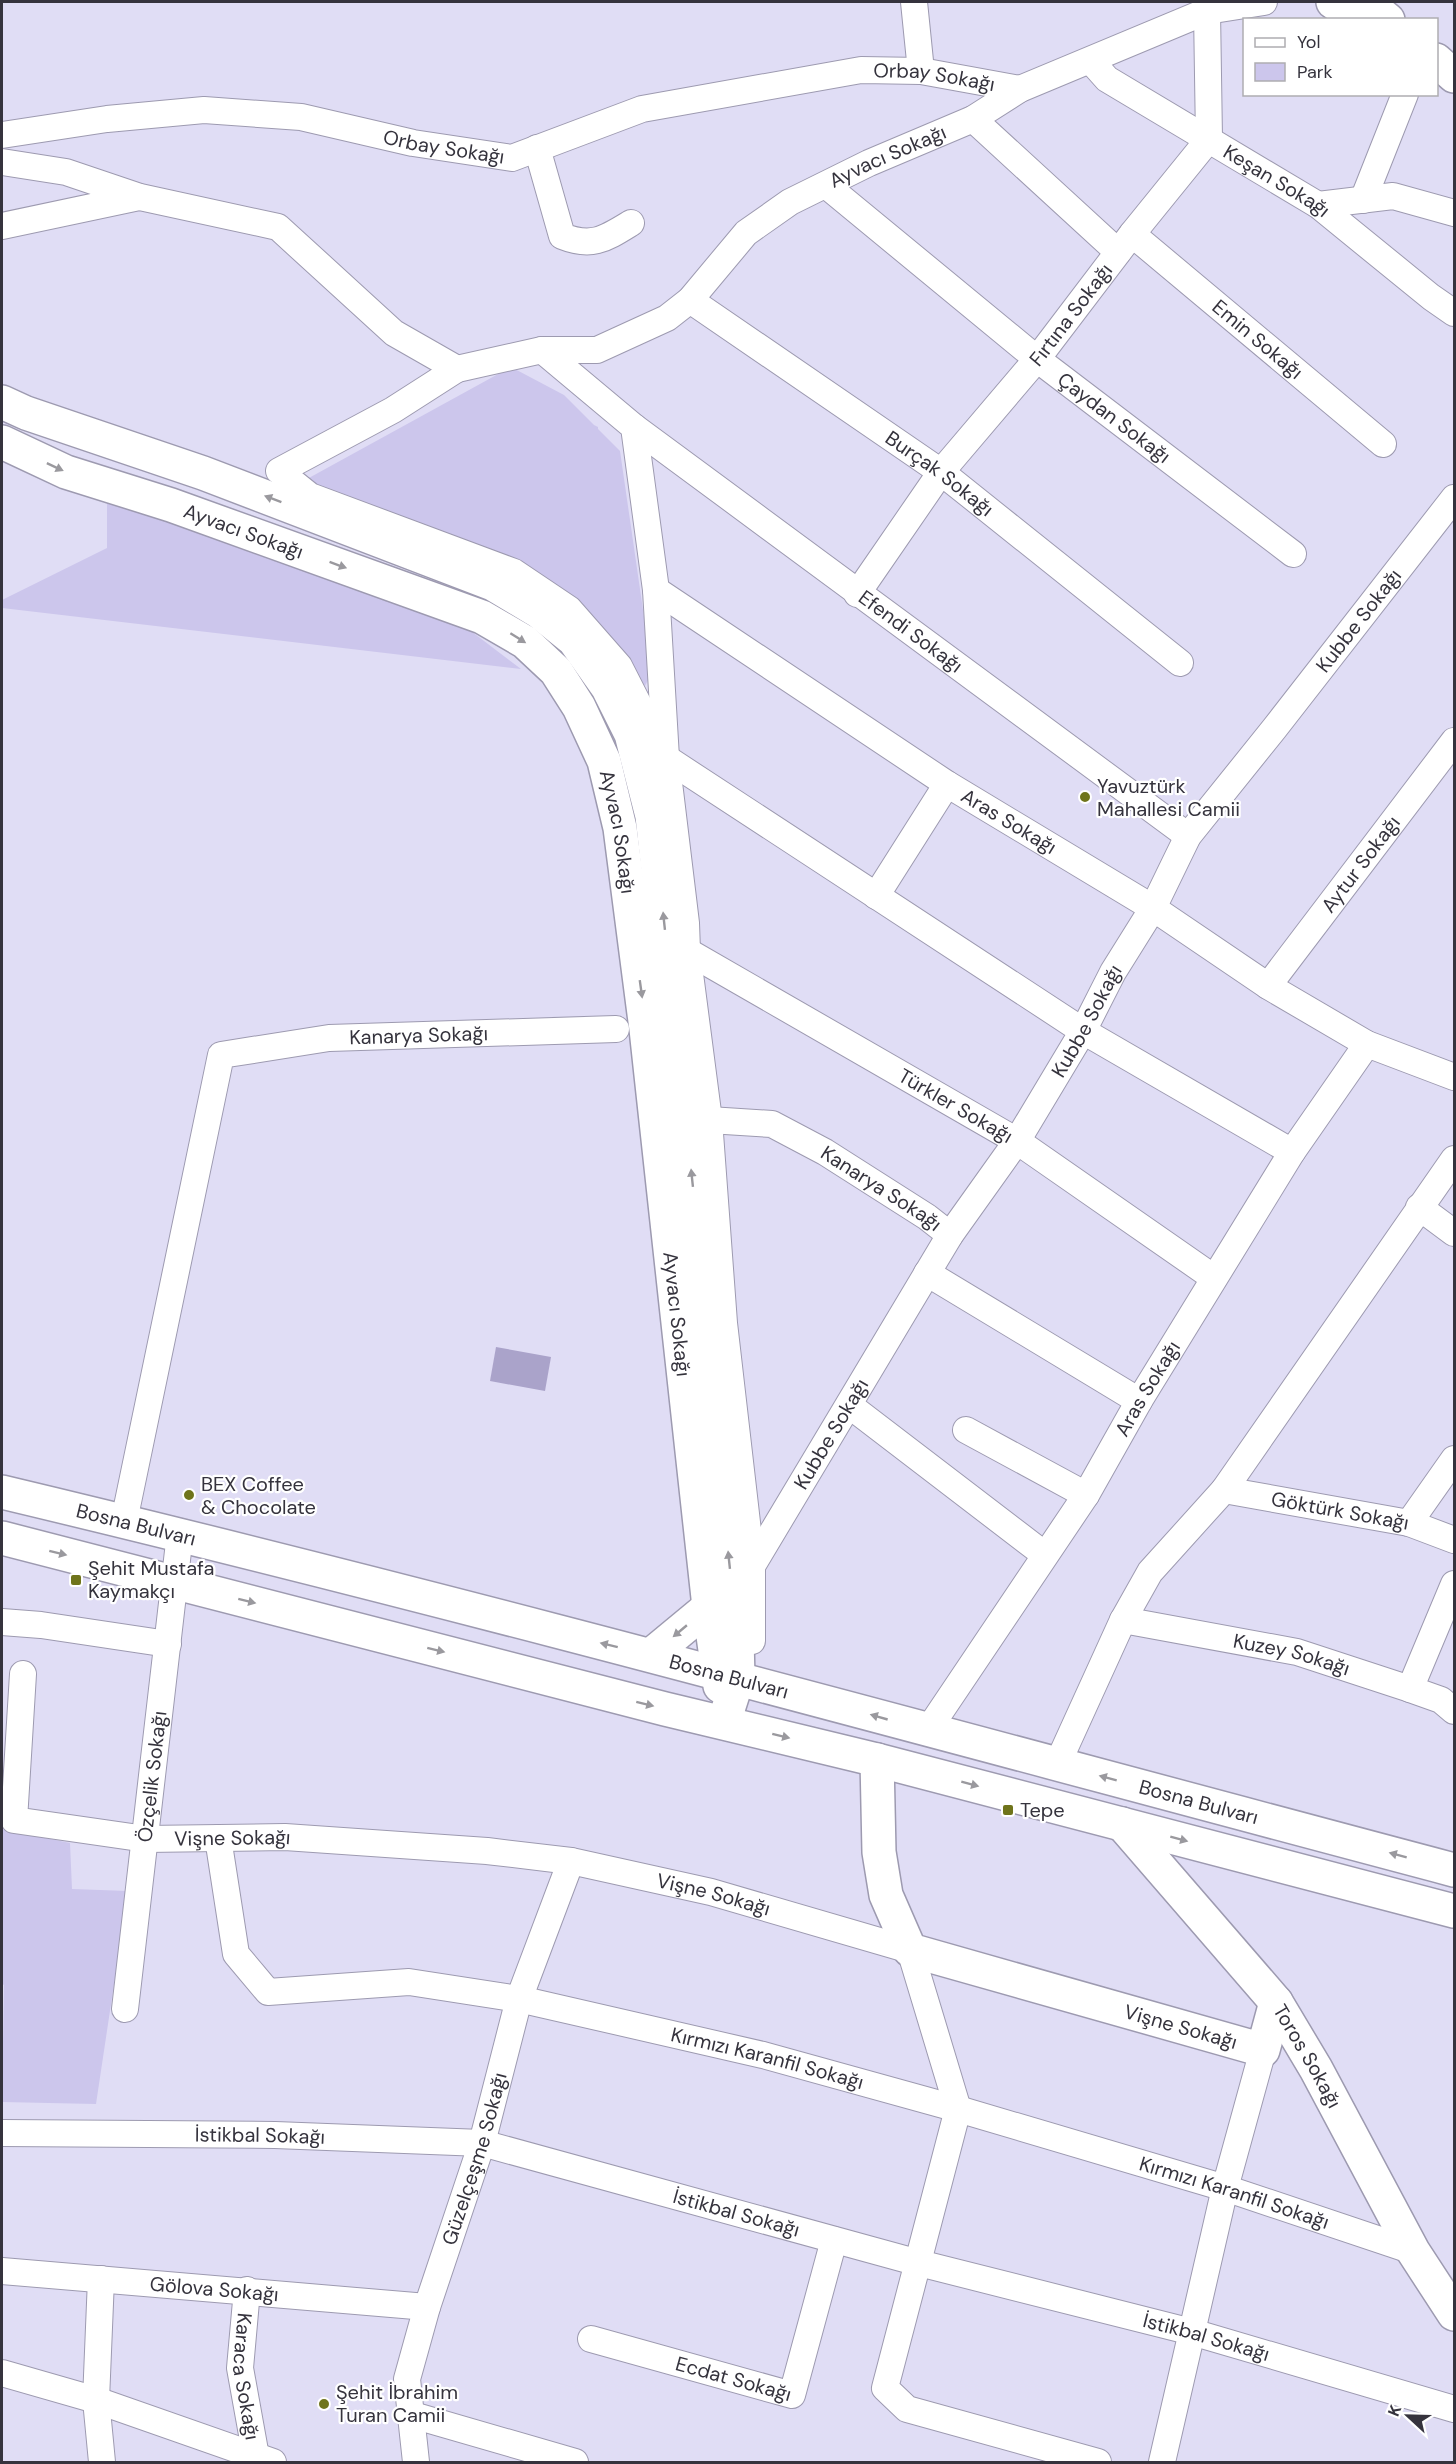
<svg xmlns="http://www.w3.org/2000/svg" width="1456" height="2464" font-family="'DM Sans',sans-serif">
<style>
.green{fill:#ccc6ec}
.water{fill:#aaa3ca}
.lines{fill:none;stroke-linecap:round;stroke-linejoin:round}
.street-casing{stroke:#9d9ab0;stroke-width:28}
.secondary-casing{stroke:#9d9ab0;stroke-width:36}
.street{stroke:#fff;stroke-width:26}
.secondary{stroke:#fff;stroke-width:33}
.oneway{fill:#9a999e}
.poi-dot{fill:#6f741b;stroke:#fff;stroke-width:2}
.labels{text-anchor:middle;stroke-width:4.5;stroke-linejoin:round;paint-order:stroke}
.street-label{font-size:20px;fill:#35333d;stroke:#fff}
.poi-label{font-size:20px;fill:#35333d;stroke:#fff;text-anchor:start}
</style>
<rect width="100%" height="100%" fill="#e0ddf5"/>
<path class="green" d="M511 367 564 395 594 425 598 427V429L620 451 652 672 645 686 602 627 325 500 307 479Z
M107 501 463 625 521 669 2 608V600L107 548Z
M2 1829 70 1843 72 1889 128 1891 96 2104 2 2102 4 1985 2 1984Z"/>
<path class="water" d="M496 1347 551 1357 545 1391 490 1381Z"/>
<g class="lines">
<g class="street-casing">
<g id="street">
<path d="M914 2 921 71"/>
<path id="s1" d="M1091 61 1107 79 1318 205 1431 297 1454 313"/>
<path d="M973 119 1118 252"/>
<path id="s2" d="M2 135 107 119 204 110 301 117 413 143 512 158 642 109 861 70 921 71 1020 89"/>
<path d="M537 148 562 236C592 248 605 239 631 223"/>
<path id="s3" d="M2 162 66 172 140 197 278 227 394 333 457 369 542 350H597L667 318 690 300 746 233 790 202 869 163 973 119 1020 89 1207 11 1264 2"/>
<path id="s4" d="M827 186 1037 359 1293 554"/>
<path d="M1363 200 1405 94"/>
<path d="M1318 205 1393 196 1454 213"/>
<path d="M2 226 139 197"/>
<path id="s5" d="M1132 234 1383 444"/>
<path id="s6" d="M690 300 941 472 1180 663"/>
<path d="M542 350 634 427 656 590 666 758 686 923 687 951 709 1120 724 1323 752 1566V1641"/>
<path d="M457 369 393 410 279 471 310 496 514 572 569 609 619 666 666 758 1083 1031 1292 1152"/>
<path id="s7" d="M634 427 1188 836"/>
<path id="s8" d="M656 590 947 784 1153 908 1268 986 1367 1044 1454 1077"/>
<path id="s9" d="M857 594 941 472 1037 359 1132 234 1209 139 1207 11"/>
<path d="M876 896 947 784"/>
<path id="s10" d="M687 951 1017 1141 1214 1278"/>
<path id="s11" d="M1268 986 1454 741"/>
<path id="s12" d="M709 1120 772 1124 825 1152 927 1217 950 1235"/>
<path d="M1419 1207 1454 1233"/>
<path d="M927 1273 1139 1401"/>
<path d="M849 1405 1045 1555"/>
<path d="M966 1430 1086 1495"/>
<path id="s13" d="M1224 1490 1409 1523 1454 1540"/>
<path id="s14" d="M124 1521 221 1055 329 1038 616 1029"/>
<path d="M1409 1523 1454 1459"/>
<path id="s15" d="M752 1566 950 1235 1017 1141 1083 1031 1113 972 1153 908 1188 836 1274 729 1454 498"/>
<path id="s16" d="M1123 1620 1297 1652 1410 1689 1441 1700 1454 1711"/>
<path d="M2 1622 41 1625 168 1644"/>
<path id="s17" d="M23 1674 14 1820 146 1839 285 1837 487 1851 571 1861 711 1892 910 1950 958 2109 885 2388 907 2409 1098 2462"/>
<path d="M1410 1689 1454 1584"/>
<path id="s18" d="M928 1730 1086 1495 1139 1401 1292 1152 1367 1044"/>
<path d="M1057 1765 1123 1620 1150 1572 1224 1490 1454 1159"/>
<path id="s19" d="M218 1838 236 1954 268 1992 409 1982 519 1999 763 2055 958 2109 1225 2188 1413 2251"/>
<path id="s20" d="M125 2009 180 1534"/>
<path id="s21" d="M2 2133 275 2135 482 2143 919 2263 1192 2332 1454 2409"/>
<path id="s22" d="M2 2271 427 2307"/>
<path d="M101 2279 96 2400 102 2462"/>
<path id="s23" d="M247 2290 240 2368 257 2462"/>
<path id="s24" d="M591 2339 792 2395 834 2240"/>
<path d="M2 2373 96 2400 273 2462"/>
<path d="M409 2414 575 2462"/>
<path id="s25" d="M416 2462 407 2379 427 2307 482 2143 519 1999 571 1861"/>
<path d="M1162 2462 1225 2188 1263 2050"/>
</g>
</g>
<g class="secondary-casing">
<g id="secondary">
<path d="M1333 2 1359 20"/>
<path d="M1366 2 1388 20"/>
<path d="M1436 60 1454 76"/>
<path d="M2 402 26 413 203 473 493 584 538 611 574 640 608 688 631 734 652 816 687 1132 737 1639 738 1678 724 1722"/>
<path id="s26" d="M2 442 66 472 171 505 482 617 525 642 556 671 579 707 604 761 620 828 646 1029 709 1607 720 1686"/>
<path id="s27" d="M2 1492C488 1608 971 1742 1454 1870"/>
<path d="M2 1538 665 1709 877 1760 1454 1911"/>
<path d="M651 1655 709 1607"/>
<path id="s28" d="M877 1760 879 1852 886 1895 910 1950 1263 2050 1276 2002"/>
<path id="s29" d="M1122 1824 1276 2002 1316 2069 1413 2251 1454 2314"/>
</g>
</g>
<use href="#street" class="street"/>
<use href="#secondary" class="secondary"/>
</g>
<defs><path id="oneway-solid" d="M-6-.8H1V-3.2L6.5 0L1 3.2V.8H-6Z" transform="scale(1.5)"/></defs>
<g class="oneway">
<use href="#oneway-solid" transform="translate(55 467) rotate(25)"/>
<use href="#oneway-solid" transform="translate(273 499) rotate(-159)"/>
<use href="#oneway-solid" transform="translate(338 565) rotate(20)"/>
<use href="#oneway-solid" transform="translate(518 638) rotate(32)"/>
<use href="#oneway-solid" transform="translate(664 921) rotate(-96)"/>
<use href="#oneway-solid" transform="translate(641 989) rotate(82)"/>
<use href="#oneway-solid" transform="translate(692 1178) rotate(-96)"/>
<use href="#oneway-solid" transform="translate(58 1553) rotate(14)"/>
<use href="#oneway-solid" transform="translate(729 1560) rotate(-96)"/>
<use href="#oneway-solid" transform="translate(247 1601) rotate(14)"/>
<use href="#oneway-solid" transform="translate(680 1631) rotate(140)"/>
<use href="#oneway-solid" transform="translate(609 1645) rotate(-166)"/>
<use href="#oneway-solid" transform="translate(436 1650) rotate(14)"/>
<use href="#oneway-solid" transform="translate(645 1704) rotate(14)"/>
<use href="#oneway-solid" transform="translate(879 1717) rotate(-164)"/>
<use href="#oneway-solid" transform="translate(781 1736) rotate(14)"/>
<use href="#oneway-solid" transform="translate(1108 1778) rotate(-165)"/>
<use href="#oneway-solid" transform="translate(970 1784) rotate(15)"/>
<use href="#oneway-solid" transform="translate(1179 1839) rotate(15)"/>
<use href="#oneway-solid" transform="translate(1398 1855) rotate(-165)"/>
</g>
<g class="poi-dot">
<circle cx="1085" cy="797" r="6"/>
<circle cx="189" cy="1495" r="6"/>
<rect x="70" y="1574" width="12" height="12" rx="3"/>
<rect x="1002" y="1804" width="12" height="12" rx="3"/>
<circle cx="324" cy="2404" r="6"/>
</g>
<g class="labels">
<g class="street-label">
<text dy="7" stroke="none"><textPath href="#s2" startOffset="951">Orbay Sokağı</textPath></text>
<text dy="7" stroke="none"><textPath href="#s2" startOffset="447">Orbay Sokağı</textPath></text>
<text dy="7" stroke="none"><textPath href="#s3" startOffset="1011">Ayvacı Sokağı</textPath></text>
<text dy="7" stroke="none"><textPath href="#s1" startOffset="222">Keşan Sokağı</textPath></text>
<text dy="7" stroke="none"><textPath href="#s9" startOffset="352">Fırtına Sokağı</textPath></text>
<text dy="7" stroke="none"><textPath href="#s5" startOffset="164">Emin Sokağı</textPath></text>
<text dy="7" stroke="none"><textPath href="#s4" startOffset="369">Çaydan Sokağı</textPath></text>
<text dy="7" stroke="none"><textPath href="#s6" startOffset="304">Burçak Sokağı</textPath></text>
<text dy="7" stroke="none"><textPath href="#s26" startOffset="258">Ayvacı Sokağı</textPath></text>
<text dy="7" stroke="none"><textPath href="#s15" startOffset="1126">Kubbe Sokağı</textPath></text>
<text dy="7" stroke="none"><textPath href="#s7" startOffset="344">Efendi Sokağı</textPath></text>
<text dy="7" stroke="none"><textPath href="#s8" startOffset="422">Aras Sokağı</textPath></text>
<text dy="7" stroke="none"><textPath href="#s26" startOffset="778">Ayvacı Sokağı</textPath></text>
<text dy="7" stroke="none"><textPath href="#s11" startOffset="153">Aytur Sokağı</textPath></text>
<text dy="7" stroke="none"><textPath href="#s15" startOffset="640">Kubbe Sokağı</textPath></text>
<text dy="7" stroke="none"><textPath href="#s14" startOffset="675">Kanarya Sokağı</textPath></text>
<text dy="7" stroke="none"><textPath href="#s10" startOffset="310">Türkler Sokağı</textPath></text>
<text dy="7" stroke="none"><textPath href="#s12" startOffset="190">Kanarya Sokağı</textPath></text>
<text dy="7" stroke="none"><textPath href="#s26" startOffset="1264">Ayvacı Sokağı</textPath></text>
<text dy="7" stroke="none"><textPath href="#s18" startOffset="406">Aras Sokağı</textPath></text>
<text dy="7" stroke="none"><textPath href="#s15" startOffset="154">Kubbe Sokağı</textPath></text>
<text dy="7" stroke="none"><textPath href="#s13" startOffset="118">Göktürk Sokağı</textPath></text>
<text dy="7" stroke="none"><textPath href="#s27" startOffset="138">Bosna Bulvarı</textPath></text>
<text dy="7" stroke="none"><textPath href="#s16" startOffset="172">Kuzey Sokağı</textPath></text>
<text dy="7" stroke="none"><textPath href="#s27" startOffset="750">Bosna Bulvarı</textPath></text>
<text dy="7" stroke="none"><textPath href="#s20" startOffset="234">Özçelik Sokağı</textPath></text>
<text dy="7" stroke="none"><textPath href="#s27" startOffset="1236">Bosna Bulvarı</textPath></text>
<text dy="7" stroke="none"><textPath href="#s17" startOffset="366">Vişne Sokağı</textPath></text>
<text dy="7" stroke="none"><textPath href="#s17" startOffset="852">Vişne Sokağı</textPath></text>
<text dy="7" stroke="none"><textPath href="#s28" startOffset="477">Vişne Sokağı</textPath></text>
<text dy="7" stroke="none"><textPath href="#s29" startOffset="298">Toros Sokağı</textPath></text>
<text dy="7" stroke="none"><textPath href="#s19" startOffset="675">Kırmızı Karanfil Sokağı</textPath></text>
<text dy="7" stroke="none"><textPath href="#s21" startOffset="258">İstikbal Sokağı</textPath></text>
<text dy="7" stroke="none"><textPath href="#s25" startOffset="314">Güzelçeşme Sokağı</textPath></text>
<text dy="7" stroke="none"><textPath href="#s19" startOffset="1161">Kırmızı Karanfil Sokağı</textPath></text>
<text dy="7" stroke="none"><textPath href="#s21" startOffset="744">İstikbal Sokağı</textPath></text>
<text dy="7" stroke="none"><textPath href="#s22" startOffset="213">Gölova Sokağı</textPath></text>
<text dy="7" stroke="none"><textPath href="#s21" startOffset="1230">İstikbal Sokağı</textPath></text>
<text dy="7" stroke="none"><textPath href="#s24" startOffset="148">Ecdat Sokağı</textPath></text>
<text dy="7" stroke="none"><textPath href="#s23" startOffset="87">Karaca Sokağı</textPath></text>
</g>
<g class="poi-label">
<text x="1097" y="793">Yavuztürk<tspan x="1097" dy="23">Mahallesi Camii</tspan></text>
<text x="201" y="1491">BEX Coffee<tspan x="201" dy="23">&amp; Chocolate</tspan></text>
<text x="88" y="1575">Şehit Mustafa<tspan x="88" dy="23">Kaymakçı</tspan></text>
<text x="1020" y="1817">Tepe</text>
<text x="336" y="2399">Şehit İbrahim<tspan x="336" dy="23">Turan Camii</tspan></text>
</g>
</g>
<rect width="1456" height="2464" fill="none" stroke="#35333d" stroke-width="6"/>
<rect x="1243" y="18" width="195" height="78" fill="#ffffff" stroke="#aeadb1" stroke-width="1.5"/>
<rect x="1255" y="38" width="30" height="9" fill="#ffffff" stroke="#aeadb1" stroke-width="1.5"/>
<text x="1297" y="48" font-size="18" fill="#35333d">Yol</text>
<rect x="1255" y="63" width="30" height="18" fill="#ccc6ec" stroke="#aeadb1" stroke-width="1.5"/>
<text x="1297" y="78" font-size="18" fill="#35333d">Park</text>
<g transform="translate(1408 2416) rotate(292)" stroke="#ffffff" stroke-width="4.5" paint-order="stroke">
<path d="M0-4.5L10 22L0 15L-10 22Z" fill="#35333d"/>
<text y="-9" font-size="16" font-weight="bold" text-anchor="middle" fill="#35333d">K</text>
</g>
</svg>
